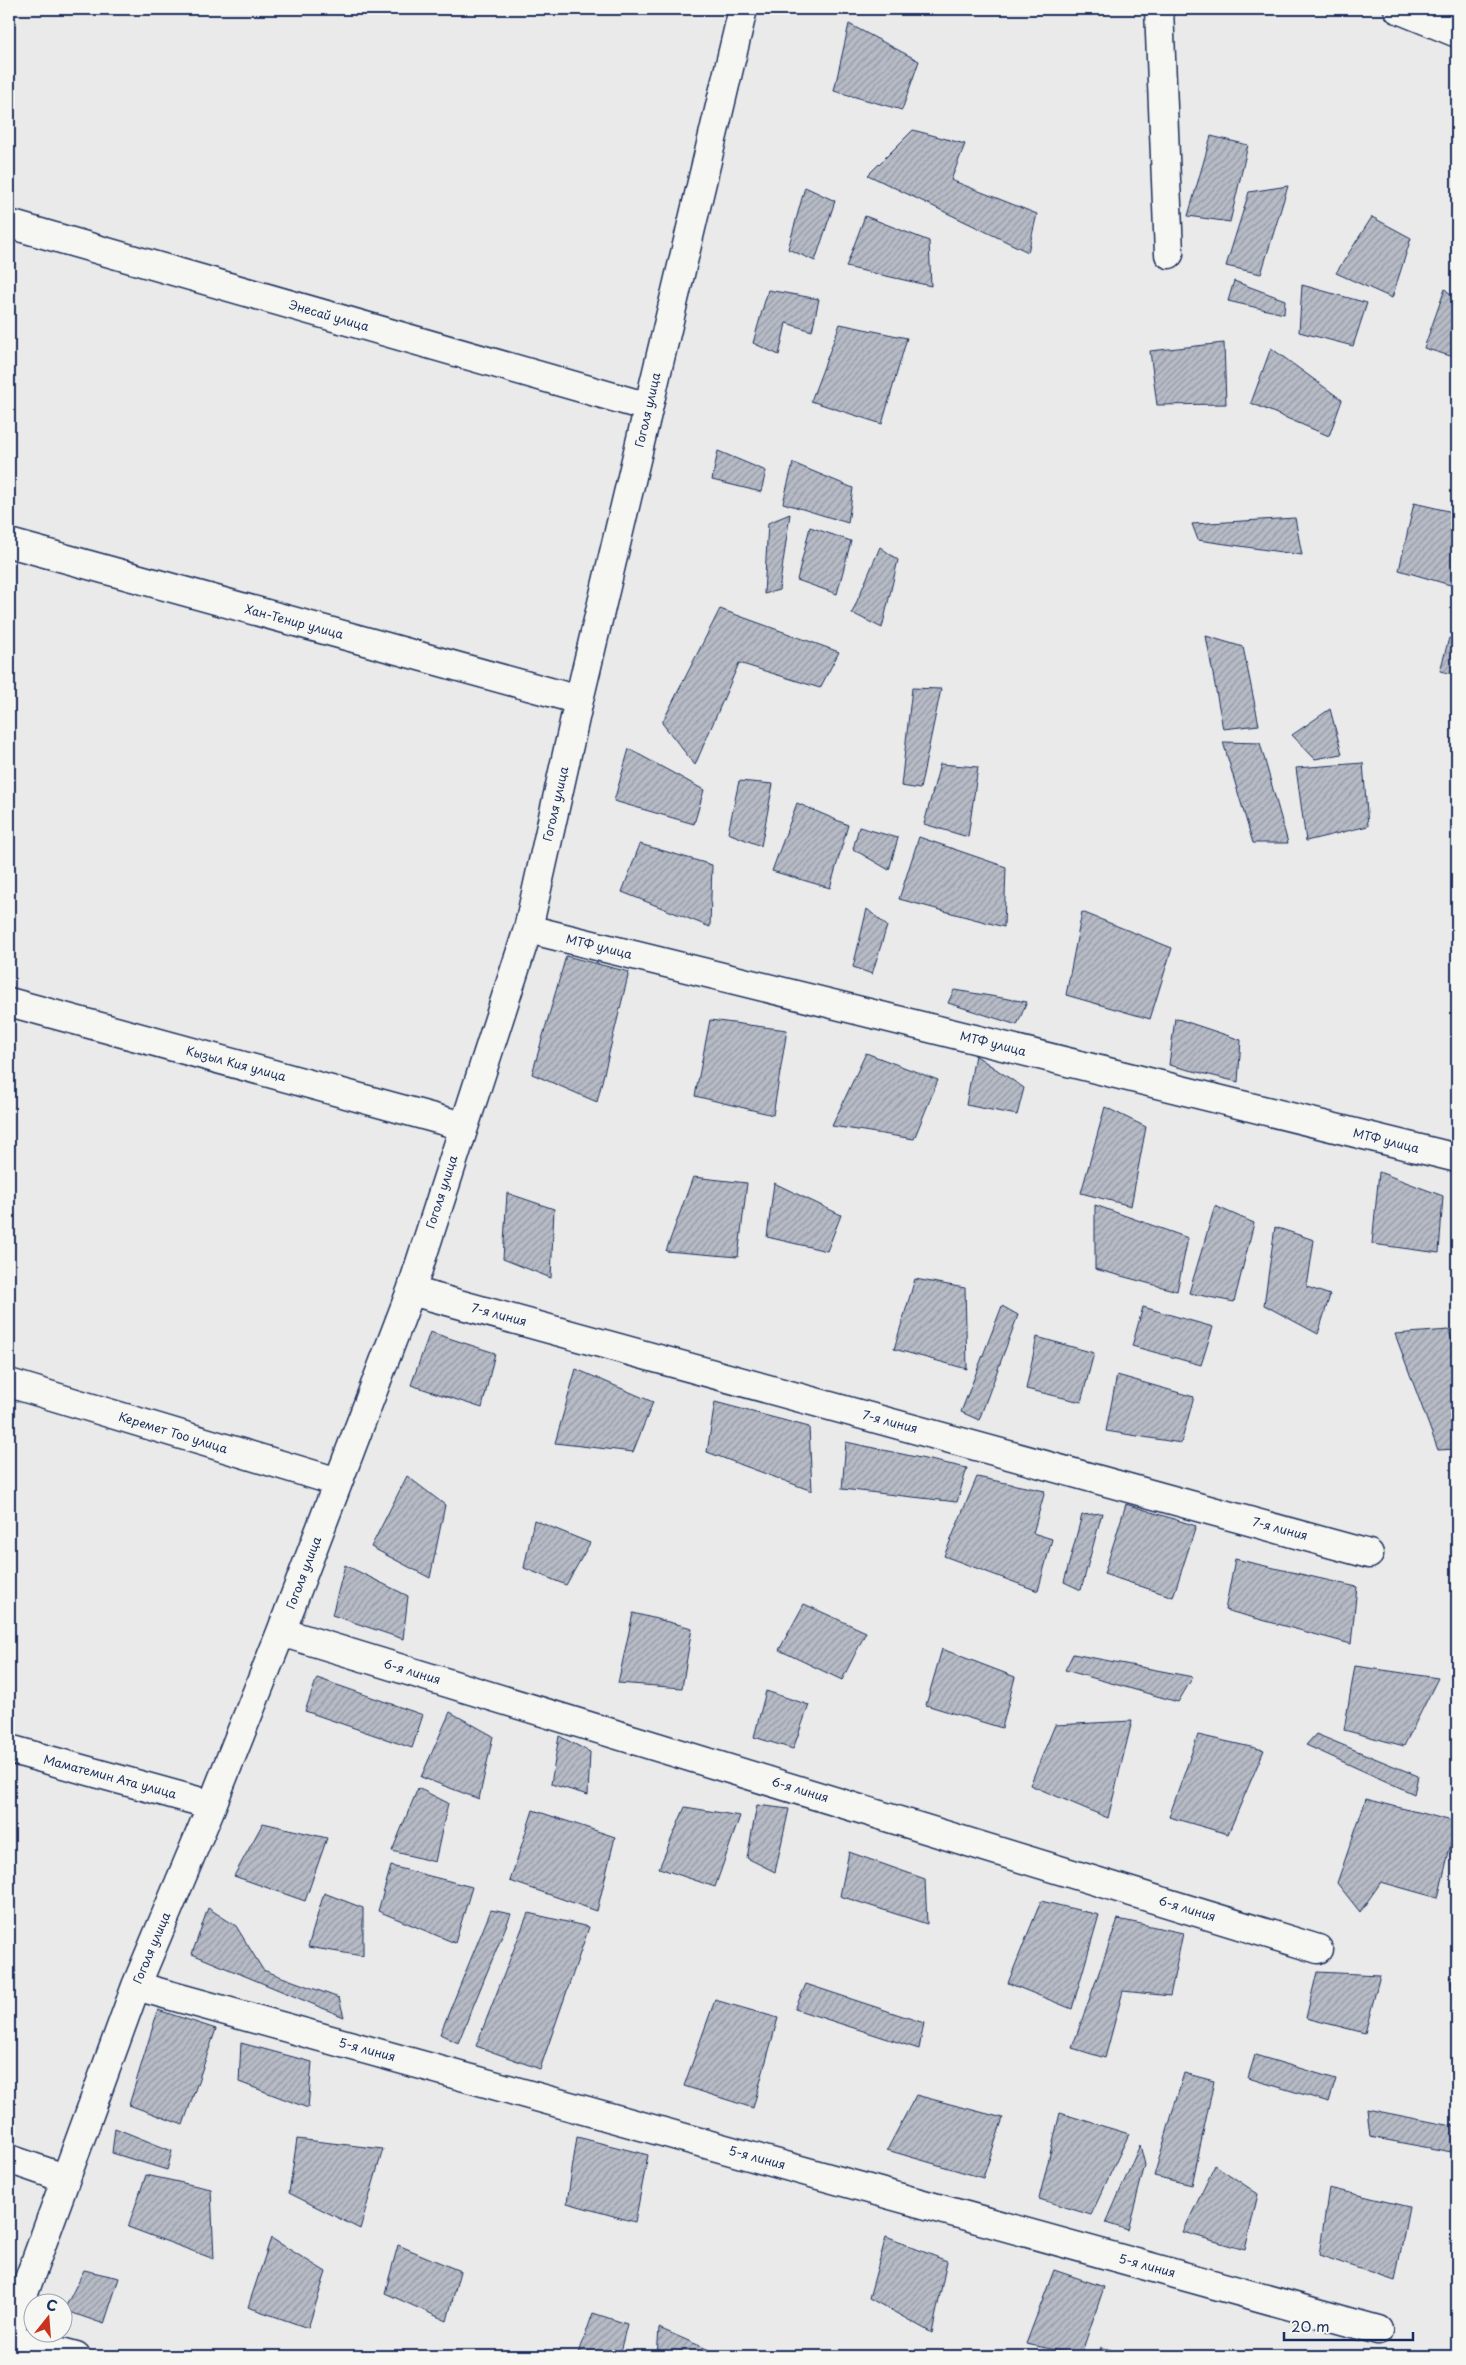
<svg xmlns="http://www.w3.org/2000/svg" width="1466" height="2365" font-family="'Playpen Sans',sans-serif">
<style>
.building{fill:url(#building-hatch);stroke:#1b2f5e}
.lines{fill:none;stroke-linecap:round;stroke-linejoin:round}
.minor-casing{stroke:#1b2f5e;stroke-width:31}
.minor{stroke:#f6f6f2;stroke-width:28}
.labels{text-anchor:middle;stroke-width:4;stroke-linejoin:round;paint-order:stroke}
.street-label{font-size:12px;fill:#1b2f5e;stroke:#f6f6f2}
</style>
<defs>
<pattern id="building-hatch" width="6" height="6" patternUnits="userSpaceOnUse" patternTransform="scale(1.25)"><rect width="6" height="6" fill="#b6bbc6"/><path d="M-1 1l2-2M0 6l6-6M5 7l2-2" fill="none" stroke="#9398a4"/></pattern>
</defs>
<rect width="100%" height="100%" fill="#e9eae9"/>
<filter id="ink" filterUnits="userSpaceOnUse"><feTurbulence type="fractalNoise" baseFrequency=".02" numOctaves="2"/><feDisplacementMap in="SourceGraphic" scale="10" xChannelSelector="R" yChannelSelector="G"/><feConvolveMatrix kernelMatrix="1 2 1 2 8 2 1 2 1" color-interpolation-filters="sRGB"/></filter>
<g filter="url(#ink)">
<path class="building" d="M849 24 919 61 902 110 834 91Z
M913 130 965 144 951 180 1037 214 1028 252 868 175Z
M1211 136 1248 145 1230 222 1188 216Z
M1288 186 1261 274 1226 266 1249 192Z
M805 187 835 201 815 261 788 249Z
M865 216 929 241 931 286 846 267Z
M1372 217 1411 238 1392 298 1336 273Z
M1234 281 1285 300 1284 314 1228 301Z
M1302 285 1367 303 1353 346 1299 332Z
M1445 289 1457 300V358L1424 348Z
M768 290 819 299 812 331 786 323 779 355 753 343Z
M840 324 907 338 882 424 811 401Z
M1224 343 1226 404 1157 405 1150 351Z
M1271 348 1342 400 1329 436 1251 403Z
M718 451 766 471 761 492 712 480Z
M793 463 853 488 848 523 783 503Z
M1414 503 1457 513V587L1399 570Z
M790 514 779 590 764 594 768 523Z
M1295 518 1302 555 1198 540 1192 524Z
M810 527 851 541 837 594 797 580Z
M880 547 898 560 882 628 852 613Z
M720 609 839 652 820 688 739 663 695 765 662 723Z
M1206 636 1243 647 1259 725 1223 729Z
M1449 638 1457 640V675L1440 671Z
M912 688 941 689 920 789 901 786Z
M1330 709 1342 754 1315 759 1292 735Z
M1223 742 1260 743 1288 843H1253Z
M629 749 704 790 694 824 614 801Z
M1363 763 1368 826 1306 841 1296 768Z
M940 764 978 767 968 837 924 824Z
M739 781 773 784 761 846 728 833Z
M797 803 848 825 830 888 772 871Z
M859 827 898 838 889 870 853 849Z
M919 837 1006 867 1004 927 899 899Z
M640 844 712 865 710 927 622 892Z
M867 909 887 926 872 974 853 967Z
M1082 912 1172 948 1150 1019 1066 995Z
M566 956 629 972 597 1102 532 1074Z
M954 990 1027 1002 1017 1025 948 1003Z
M1175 1018 1241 1040 1238 1082 1169 1065Z
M710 1020 787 1030 773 1115 695 1096Z
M866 1053 938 1080 914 1139 832 1126Z
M975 1055 1024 1088 1017 1115 966 1105Z
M1105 1107 1146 1127 1131 1206 1081 1193Z
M1379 1172 1443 1196 1439 1253 1372 1244Z
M693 1177 747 1183 738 1257 666 1251Z
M774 1183 841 1215 827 1251 767 1237Z
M507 1193 554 1209 551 1278 503 1259Z
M1095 1205 1188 1238 1177 1291 1095 1269Z
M1215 1206 1254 1223 1234 1302 1189 1293Z
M1275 1227 1314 1240 1307 1287 1330 1295 1318 1334 1264 1305Z
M915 1279 965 1288 967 1369 894 1349Z
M1002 1306 1018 1315 979 1420 961 1412Z
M1143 1307 1213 1327 1201 1365 1132 1346Z
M1449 1330 1457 1356V1449L1438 1450 1395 1334Z
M430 1332 495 1353 482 1408 411 1385Z
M1037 1337 1094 1353 1081 1402 1026 1389Z
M576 1369 653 1402 633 1452 555 1443Z
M1117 1375 1194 1397 1181 1443 1106 1431Z
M715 1402 809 1427 812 1491 707 1452Z
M846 1442 967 1468 957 1502 842 1489Z
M407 1476 445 1505 430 1578 371 1547Z
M977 1477 1045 1491 1033 1533 1052 1539 1038 1591 944 1556Z
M1126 1504 1196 1526 1173 1597 1104 1574Z
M1102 1513 1081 1590 1064 1582 1082 1515Z
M534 1520 590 1543 566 1585 524 1568Z
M1235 1559 1357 1587 1351 1644 1225 1610Z
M345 1565 408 1596 403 1639 332 1615Z
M804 1604 866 1632 842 1680 779 1650Z
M633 1613 692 1628 682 1688 618 1683Z
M942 1649 1015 1677 1002 1728 926 1705Z
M1073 1654 1193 1677 1178 1702 1065 1670Z
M1355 1666 1438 1678 1404 1746 1344 1730Z
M317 1678 423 1715 412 1748 305 1711Z
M766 1691 809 1705 793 1749 754 1737Z
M450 1712 493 1736 479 1799 421 1777Z
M1132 1721 1108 1818 1030 1785 1055 1725Z
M1316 1734 1418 1776 1414 1794 1306 1745Z
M1198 1735 1264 1750 1228 1834 1169 1817Z
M559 1736 590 1752 588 1795 551 1784Z
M418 1788 448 1803 435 1862 392 1851Z
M1366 1799 1456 1822 1438 1898 1381 1882 1360 1912 1337 1883Z
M757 1805 789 1809 775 1872 747 1858Z
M685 1807 740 1816 715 1887 659 1868Z
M533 1810 615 1837 597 1911 510 1881Z
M263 1823 327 1838 305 1901 234 1876Z
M849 1852 925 1879 927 1924 840 1896Z
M391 1866 472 1887 455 1943 378 1911Z
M324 1893 363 1908V1956L308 1947Z
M1041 1901 1099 1915 1072 2009 1008 1983Z
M208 1908 236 1926 263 1970 339 1998 344 2017 192 1954Z
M491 1910 511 1914 458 2043 440 2034Z
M528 1913 589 1927 540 2069 476 2046Z
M1118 1919 1183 1933 1170 1996 1123 1991 1105 2058 1072 2048Z
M1317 1972 1380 1975 1365 2033 1306 2018Z
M1457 1976V2062L1450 1977Z
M806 1984 924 2023 919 2049 795 2009Z
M715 2000 778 2018 753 2108 684 2086Z
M158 2010 216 2029 183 2125 129 2105Z
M241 2043 312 2062 308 2108 239 2082Z
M1255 2055 1336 2079 1329 2102 1248 2078Z
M1184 2073 1214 2081 1192 2185 1154 2176Z
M916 2095 1003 2118 983 2178 887 2150Z
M1367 2109 1457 2127V2153L1370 2137Z
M1060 2113 1129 2134 1091 2215 1039 2199Z
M115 2128 172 2151 167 2170 112 2153Z
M577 2137 648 2155 635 2222 567 2203Z
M297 2139 383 2149 360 2229 289 2193Z
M1140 2145 1145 2165 1128 2230 1106 2223Z
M1215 2165 1258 2194 1245 2250 1183 2232Z
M146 2175 211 2189 214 2259 128 2227Z
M1329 2188 1409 2207 1395 2281 1319 2255Z
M886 2237 947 2261 932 2333 869 2298Z
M271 2238 326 2272 308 2328 248 2307Z
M398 2245 460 2271 447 2321 385 2293Z
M84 2270 119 2278 104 2324 64 2310Z
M1054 2270 1104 2287 1081 2355 1026 2344Z
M593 2313 627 2324 619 2356H578Z
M659 2328 723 2356H657Z
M1101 2347 1132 2356H1098Z"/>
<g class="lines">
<g class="minor-casing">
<path id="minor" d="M1159 9 1169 254
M1398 9 1457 33
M9 224 648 407
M9 543 579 700
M528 929 1457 1158
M9 1002 463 1126
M411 1291 1369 1554
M9 1383 338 1482
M281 1632 1318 1949
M9 1749 212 1805
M136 1986 1378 2330
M9 2159 64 2178
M9 2334 136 1986 212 1805 281 1632 411 1291 528 929 579 700 743 9
M9 2338 76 2356"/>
</g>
<use href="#minor" class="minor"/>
</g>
</g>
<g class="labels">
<g class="street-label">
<text transform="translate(329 316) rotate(16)" y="4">Энесай улица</text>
<text transform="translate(648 410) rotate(-77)" y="4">Гоголя улица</text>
<text transform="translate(294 622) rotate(15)" y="4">Хан-Тенир улица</text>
<text transform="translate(556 804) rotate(-77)" y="4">Гоголя улица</text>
<text transform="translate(599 947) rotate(14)" y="4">МТФ улица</text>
<text transform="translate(993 1044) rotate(14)" y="4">МТФ улица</text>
<text transform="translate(236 1064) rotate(15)" y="4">Кызыл Кия улица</text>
<text transform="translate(1386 1141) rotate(14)" y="4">МТФ улица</text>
<text transform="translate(442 1192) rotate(-72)" y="4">Гоголя улица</text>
<text transform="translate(499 1315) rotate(15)" y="4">7-я линия</text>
<text transform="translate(890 1422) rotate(15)" y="4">7-я линия</text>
<text transform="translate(173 1433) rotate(17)" y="4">Керемет Тоо улица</text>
<text transform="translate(1280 1529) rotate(15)" y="4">7-я линия</text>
<text transform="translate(304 1573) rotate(-69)" y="4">Гоголя улица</text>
<text transform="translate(412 1672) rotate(17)" y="4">6-я линия</text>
<text transform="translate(110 1777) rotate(15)" y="4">Маматемин Ата улица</text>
<text transform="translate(800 1790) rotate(17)" y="4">6-я линия</text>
<text transform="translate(1187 1909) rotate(17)" y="4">6-я линия</text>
<text transform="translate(152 1948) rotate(-67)" y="4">Гоголя улица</text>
<text transform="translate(367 2050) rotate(15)" y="4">5-я линия</text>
<text transform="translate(757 2158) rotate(15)" y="4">5-я линия</text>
<text transform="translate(1147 2266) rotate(15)" y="4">5-я линия</text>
</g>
</g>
<rect width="1466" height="2365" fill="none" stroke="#f6f6f2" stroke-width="30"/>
<rect x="15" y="15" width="1436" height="2335" fill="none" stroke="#1b2f5e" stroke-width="2" filter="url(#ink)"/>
<g transform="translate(48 2318) rotate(17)"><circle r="24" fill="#f6f6f2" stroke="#9ea6b7"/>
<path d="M0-4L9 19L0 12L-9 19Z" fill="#c8321e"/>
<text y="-8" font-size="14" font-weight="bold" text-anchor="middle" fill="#1b2f5e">С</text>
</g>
<path d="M1284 2332v8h129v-8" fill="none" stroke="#1b2f5e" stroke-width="2.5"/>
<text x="1291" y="2332" font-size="15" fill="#1b2f5e" stroke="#f6f6f2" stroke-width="4" paint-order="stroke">20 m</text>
</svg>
